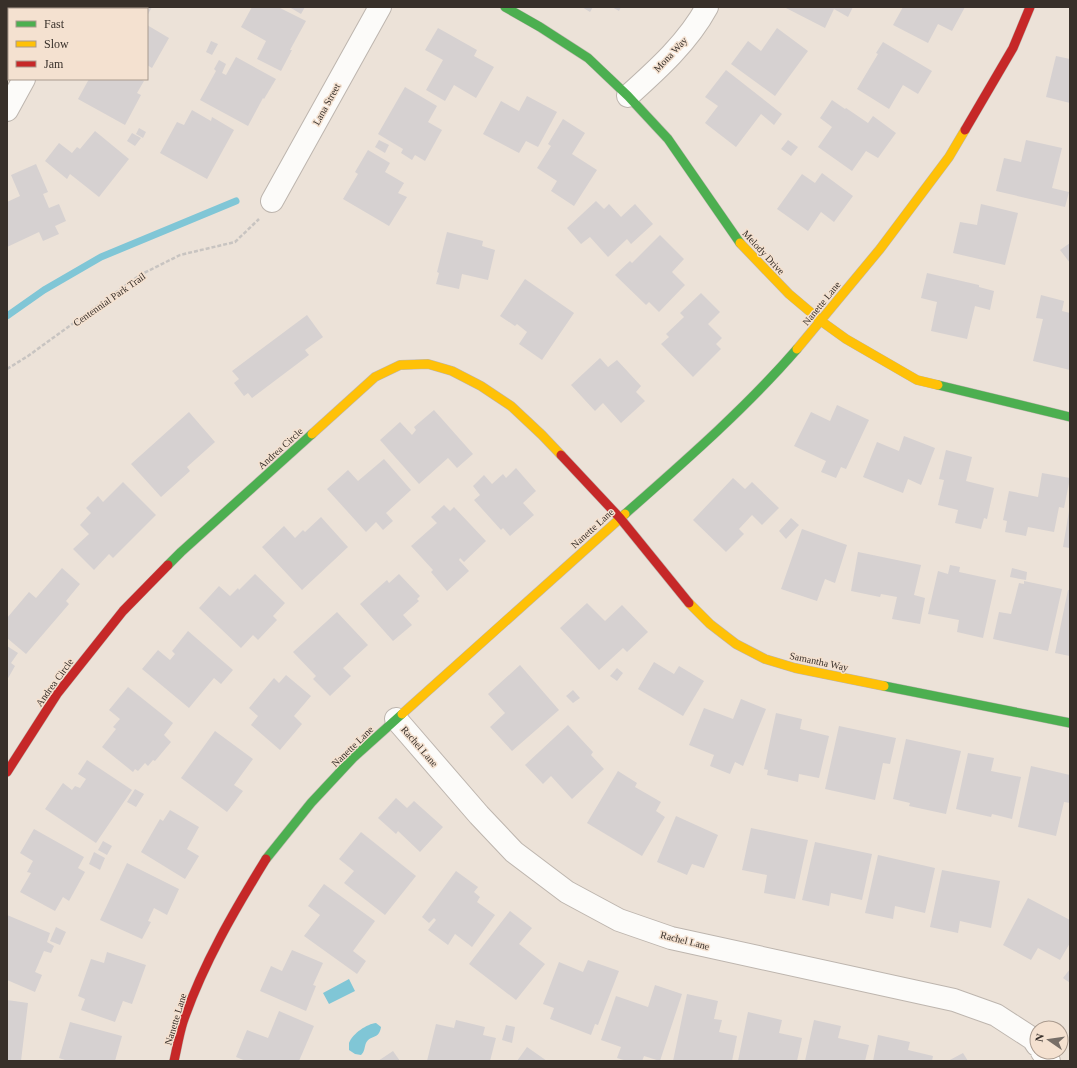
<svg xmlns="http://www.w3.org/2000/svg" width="1077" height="1068" font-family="'Times New Roman',serif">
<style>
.water{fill:#80c6d6}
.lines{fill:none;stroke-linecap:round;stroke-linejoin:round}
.stream{stroke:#80c6d6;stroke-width:7}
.building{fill:#d6d1d1}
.street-casing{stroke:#bdb5ae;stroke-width:24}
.fast-casing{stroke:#bdb5ae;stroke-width:10}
.slow-casing{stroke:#bdb5ae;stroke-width:10}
.jam-casing{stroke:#bdb5ae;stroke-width:10}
.path{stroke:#c8c4c1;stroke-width:2.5;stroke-dasharray:4 2;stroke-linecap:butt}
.street{stroke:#fcfbf9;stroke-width:22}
.fast{stroke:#4caf50;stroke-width:9}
.slow{stroke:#ffc107;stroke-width:9}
.jam{stroke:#c62828;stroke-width:9}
.labels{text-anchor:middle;stroke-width:3;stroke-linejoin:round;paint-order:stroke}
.street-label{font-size:10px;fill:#38302a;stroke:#f4e1d0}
</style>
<rect width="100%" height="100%" fill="#ece2d8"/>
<path class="water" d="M349 979 355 991 329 1004 323 993Z
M376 1023 381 1027C379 1040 371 1034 366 1043 364 1048 365 1051 361 1055L355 1054 349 1050C349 1047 349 1045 349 1043 353 1033 367 1024 376 1023Z"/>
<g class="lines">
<path class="stream" d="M7 316 44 290 101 257 236 201"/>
</g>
<path class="building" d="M124 7H152L147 16V9H123Z
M252 7H278L306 21 290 50H292L281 71 257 59 266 41 241 27Z
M291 7H305L301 14 291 8Z
M582 7H593L590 12Z
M612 7H621L619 11Z
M784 7H853L848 17 834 9 825 28Z
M903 7H965L952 31 938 24 928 43 893 25Z
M147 25 169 38 152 68 147 65Z
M438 28 477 50 474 56 494 67 476 98 454 85 445 101 426 90 443 60 425 50Z
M777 28 808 51 775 96 731 64 748 41 761 51Z
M211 41 218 44 212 55 206 52Z
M883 42 932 71 918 94 903 85 889 109 857 89 878 54 876 53Z
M1056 56 1070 59V103L1046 97Z
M236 57 276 79 264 99 263 98 248 126 200 100 216 71 214 69 219 60 226 64 222 73 226 75Z
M726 70 782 114 774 125 761 114 736 147 705 123 718 106 705 97Z
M89 79H139L144 81 137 93 141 95 125 125 78 99Z
M405 87 437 106 428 122 442 130 425 161 415 155 412 160 401 153 403 149 378 134Z
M527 96 557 112 538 147 526 141 519 153 483 134 501 101 519 111Z
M832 100 845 109 846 108 868 123 873 116 896 133 878 158 866 151 852 171 818 147 832 127 820 118Z
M192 110 211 121 212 117 234 130 207 179 160 153 177 122 184 125Z
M563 119 585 133 572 154 597 170 574 206 551 191 557 181 537 168 551 146 548 144Z
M139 128 146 132 143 138 136 134Z
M95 131 129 159 99 197 70 174 67 179 45 161 59 143 72 153 77 147 80 149Z
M132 133 141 138 135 146 127 141Z
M379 140 389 145 385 153 375 147Z
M788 140 798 147 791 156 781 149Z
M1026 140 1062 148 1052 188 1069 192 1065 207 996 191 1004 158 1021 162Z
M368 150 390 163 385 172 404 183 398 193 407 197 389 226 343 199 358 174 355 172Z
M36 164 48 192 43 194 49 208 59 204 66 221 55 226 59 234 43 241 39 232 7 247V202L20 196 11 175Z
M822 173 853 196 834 222 821 212 808 231 777 209 802 174 815 183Z
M596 201 604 209 609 204 621 217 635 204 653 224 631 244 627 239 608 257 590 237 581 244 567 228Z
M981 204 1018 213 1005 265 953 253 960 222 977 225Z
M447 232 483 241 482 246 495 250 488 280 462 274 459 289 436 284 439 273 437 272Z
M660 235 684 259 672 272 685 285 659 312 649 302 646 305 615 275 630 261 632 263Z
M1070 243V263L1060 250Z
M927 273 979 285V287L994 291 990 310 975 306 967 339 931 331 937 302 921 298Z
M525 279 574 313 542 360 519 344 527 332 517 324 515 326 500 316Z
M701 293 720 312 708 324 722 338 716 344 721 349 693 377 661 344 669 337 666 334 684 317 680 313Z
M1041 295 1064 301 1062 311 1070 313V370L1033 361 1043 319 1036 318Z
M307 315 323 337 305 350 309 355 252 398 248 393 244 396 234 383 239 379 232 371Z
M600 358 608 367 617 360 641 386 636 392 645 401 621 423 603 403 595 411 571 385Z
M837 405 869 420 846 469 841 467 836 478 821 472 826 461 794 446 811 412 830 421Z
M434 410 473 454 457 468 448 458 419 484 380 440 400 422 412 435 416 430 414 427Z
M189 412 215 442 187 467 190 471 161 497 131 464Z
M904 436 935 448 921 485 908 479 903 493 863 477 877 442 899 451Z
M946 450 972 457 966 481 994 488 987 519 984 518 981 529 955 523 958 510 938 505 944 480 939 479Z
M384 459 411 490 386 513 393 521 383 530 376 522 366 532 327 489 348 470 358 481Z
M516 468 536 491 523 503 534 515 510 536 503 528 501 530 474 500 480 495 473 486 484 475 492 484 503 474 506 478Z
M1042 473 1070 478 1064 508 1059 507 1054 532 1028 527 1026 536 1005 532 1007 521 1003 520 1009 491 1038 497Z
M733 478 745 489 752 482 779 508 762 525 752 515 739 529 744 534 726 552 693 520Z
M123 482 156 515 113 558 109 554 94 570 73 549 89 534 80 525 91 513 86 508 98 496 103 502Z
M444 505 450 511 454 507 486 541 464 562 460 558 459 560 469 571 447 591 431 572 433 570 411 546 437 523 431 517Z
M1069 511 1070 512V548L1063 547Z
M321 517 348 547 302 590 262 547 284 526 295 538 303 530 305 532Z
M791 518 799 525 786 539 779 531Z
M802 529 847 545 835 583 825 579 817 601 781 589Z
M858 552 921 565 914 595 925 598 920 624 892 619 897 597 881 594 880 597 851 591Z
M950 565 960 567 959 572 996 580 983 638 957 632 959 620 928 614 938 571 948 574Z
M62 568 80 584 66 601 69 604 26 654 7 638V618L29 592 36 598Z
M1012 568 1027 572 1026 580 1010 577Z
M255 574 285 603 273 616 277 620 258 640 253 635 241 648 199 608 219 586 230 596 238 588 239 590Z
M399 574 420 596 417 599 419 601 403 615 412 625 393 641 360 604 387 580 389 583Z
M1024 581 1062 589 1048 651 993 639 999 612 1011 614 1019 583 1024 584Z
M1068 590H1070V656L1055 653Z
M587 603 605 621 622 605 648 632 627 652 623 648 599 670 560 628Z
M337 612 368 645 343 668 351 676 330 696 313 679 316 676 293 652Z
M188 631 233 670 221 684 214 678 189 708 142 669 158 650 170 660 175 654 172 651Z
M7 646 18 653 11 663 15 666 7 680Z
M654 662 674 674 679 666 704 681 683 716 638 689Z
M520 665 559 710 512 751 490 727 505 713 488 694Z
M617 668 623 673 617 681 610 676Z
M286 675 311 696 294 716 302 724 280 750 251 725 258 716 249 708 274 678 279 683Z
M128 687 173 723 164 735 171 742 155 761 153 760 148 766 145 763 138 771 135 769 133 772 102 747 116 729 113 727 120 719 109 710Z
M573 690 580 698 573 703 566 696Z
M741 699 766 709 743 766 735 762 730 774 710 766 714 755 689 745 704 708 733 719Z
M776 713 802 719 800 729 829 736 819 778 799 774 798 782 767 775 768 770 764 769Z
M568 725 593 752 591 755 604 769 572 799 551 776 543 784 525 765Z
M839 726 896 738 890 764 883 763 875 800 825 789Z
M215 731 253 759 234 785 243 791 227 812 181 778Z
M906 739 961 751 946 814 909 806 910 803 893 799Z
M968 753 994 758 991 771 1021 777 1012 819 992 814 991 817 956 809Z
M87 760 132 790 96 843 45 809 63 783 72 790 75 786 80 788 86 779 78 774Z
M1031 766 1070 775V803L1064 802 1056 836 1018 827Z
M618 771 637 783 635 787 661 802 656 811 665 817 642 856 587 823Z
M135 789 144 794 136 807 127 802Z
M396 798 407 808 414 801 443 827 420 852 398 831 396 834 378 818Z
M170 810 199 827 187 849 199 856 185 879 141 852 160 819 163 821Z
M676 816 718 835 704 868 692 864 687 875 657 862Z
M751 828 808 840 795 899 764 893 767 875 742 870Z
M34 829 84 857 78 868 85 872 69 901 63 897 55 911 20 892 31 873 27 872 33 861 20 853Z
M361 832 416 876 385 915 344 883 354 871 339 859Z
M103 841 112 846 107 855 98 850Z
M815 842 872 854 862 900 831 893 829 906 802 900Z
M94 852 105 858 100 870 89 864Z
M878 855 935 868 925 913 895 906 893 919 865 913Z
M127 863 179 889 167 915 154 908 148 921 151 922 142 939 100 920Z
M942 870 1000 881 991 928 960 921 958 933 930 927Z
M456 871 478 887 474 892 480 897 477 902 495 915 472 947 455 934 448 945 428 930 436 920 434 918 429 923 422 917Z
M324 884 375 921 353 951 366 961 357 974 304 936 320 915 308 906Z
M1028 898 1070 920V943L1060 960 1038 948 1031 960 1003 945Z
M510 911 532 928 519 944 545 964 516 1000 469 964Z
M7 915 50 933 47 942 54 946 51 953 44 951 35 972 42 975 35 992 7 980Z
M56 927 66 932 60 945 50 941Z
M292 950 323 963 313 985 316 986 306 1011 260 991 271 966 282 971Z
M107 952 146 965 132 1004 123 1001 115 1022 81 1010 85 999 78 996 91 959 104 963Z
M588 960 619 971 598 1025 595 1024 591 1035 550 1019 554 1008 543 1004 559 962 583 972Z
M1070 969V983L1063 978Z
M655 985 682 994 660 1061 644 1056 642 1061H627L617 1058 621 1047 601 1040 616 996 648 1007Z
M687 994 718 1001 714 1019 722 1020 719 1032 737 1036 732 1061H673Z
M7 1000 28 1003 21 1061H7Z
M279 1011 314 1026 299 1061H246L236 1057 247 1030 268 1038Z
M748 1012 782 1020 779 1033 802 1038 797 1061H738Z
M456 1020 485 1027 483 1035 496 1038 490 1061H427L436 1024 454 1028Z
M814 1020 841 1026 838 1038 869 1045 865 1061H805Z
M70 1022 122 1036 115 1061 99 1060 98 1061H64L65 1060 59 1058Z
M506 1025 515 1027 512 1043 502 1040Z
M878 1035 910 1042 908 1050 933 1056 932 1061H873Z
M527 1047 547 1061H517Z
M393 1051 400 1061H378Z
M963 1053 968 1061H948Z"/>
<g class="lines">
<g class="street-casing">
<path id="street" d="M62 9 63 7
M628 96C658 69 688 42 707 7
M7 110 24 79
M272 201 380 7
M396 719 479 815 514 852 567 892 619 920 671 938 954 1000 996 1015 1033 1039 1037 1045
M1042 1052 1049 1061"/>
</g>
<g class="fast-casing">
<path id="fast" d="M505 7 540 27 588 58 628 96 668 139 740 243
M938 385 1070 417
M625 514C684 462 746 408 797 349
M168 565 181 552 312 434
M884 686 1070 723
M266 859 311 803 353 758 402 714"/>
</g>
<g class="slow-casing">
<path id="slow" d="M740 243 789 294 821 321 846 339 917 380 938 385
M797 349 880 249 949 157 965 130
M312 434 375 377 400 365 428 364 452 371 481 386 511 406 542 435 561 455
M689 603 710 624 736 644 765 659 795 668 884 686
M402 714 625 514"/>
</g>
<g class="jam-casing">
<path id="jam" d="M965 130 1013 48 1030 7
M561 455 620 518 689 603
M7 772 57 694 123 611 168 565
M174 1061C177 1048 179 1035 183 1022 203 964 234 911 266 859"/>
</g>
<path class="path" d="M7 369 28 356 140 275 180 255 235 242 259 219"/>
<use href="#street" class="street"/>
<use href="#fast" class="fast"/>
<use href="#slow" class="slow"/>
<use href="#jam" class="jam"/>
</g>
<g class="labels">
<g class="street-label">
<text transform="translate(670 54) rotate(-47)" y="4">Mona Way</text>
<text transform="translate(326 104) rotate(-61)" y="4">Lana Street</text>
<text transform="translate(764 252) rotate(47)" y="4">Melody Drive</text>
<text transform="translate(109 299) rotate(-35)" y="4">Centennial Park Trail</text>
<text transform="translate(821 303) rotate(-51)" y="4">Nanette Lane</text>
<text transform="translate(280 448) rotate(-42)" y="4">Andrea Circle</text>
<text transform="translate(592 528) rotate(-42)" y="4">Nanette Lane</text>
<text transform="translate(819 661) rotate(12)" y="4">Samantha Way</text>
<text transform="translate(54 682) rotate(-54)" y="4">Andrea Circle</text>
<text transform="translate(352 746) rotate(-44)" y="4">Nanette Lane</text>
<text transform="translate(420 746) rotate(49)" y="4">Rachel Lane</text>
<text transform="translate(685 940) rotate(14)" y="4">Rachel Lane</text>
<text transform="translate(175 1019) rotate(-73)" y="4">Nanette Lane</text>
</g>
</g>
<rect width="1077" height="1068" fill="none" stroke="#38302a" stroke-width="16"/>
<rect x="8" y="8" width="140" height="72" fill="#f4e1d0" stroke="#a99a8e"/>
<rect x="16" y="21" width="20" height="6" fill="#4caf50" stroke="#a99a8e"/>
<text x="44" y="28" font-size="12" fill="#38302a">Fast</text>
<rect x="16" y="41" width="20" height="6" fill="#ffc107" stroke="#a99a8e"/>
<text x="44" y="48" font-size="12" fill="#38302a">Slow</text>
<rect x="16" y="61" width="20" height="6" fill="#c62828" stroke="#a99a8e"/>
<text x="44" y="68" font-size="12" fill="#38302a">Jam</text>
<g transform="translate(1049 1040) rotate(283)"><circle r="19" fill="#f4e1d0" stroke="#a99a8e"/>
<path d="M0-3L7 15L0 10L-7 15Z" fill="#776e67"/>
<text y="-6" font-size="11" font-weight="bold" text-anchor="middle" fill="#38302a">N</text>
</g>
</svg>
